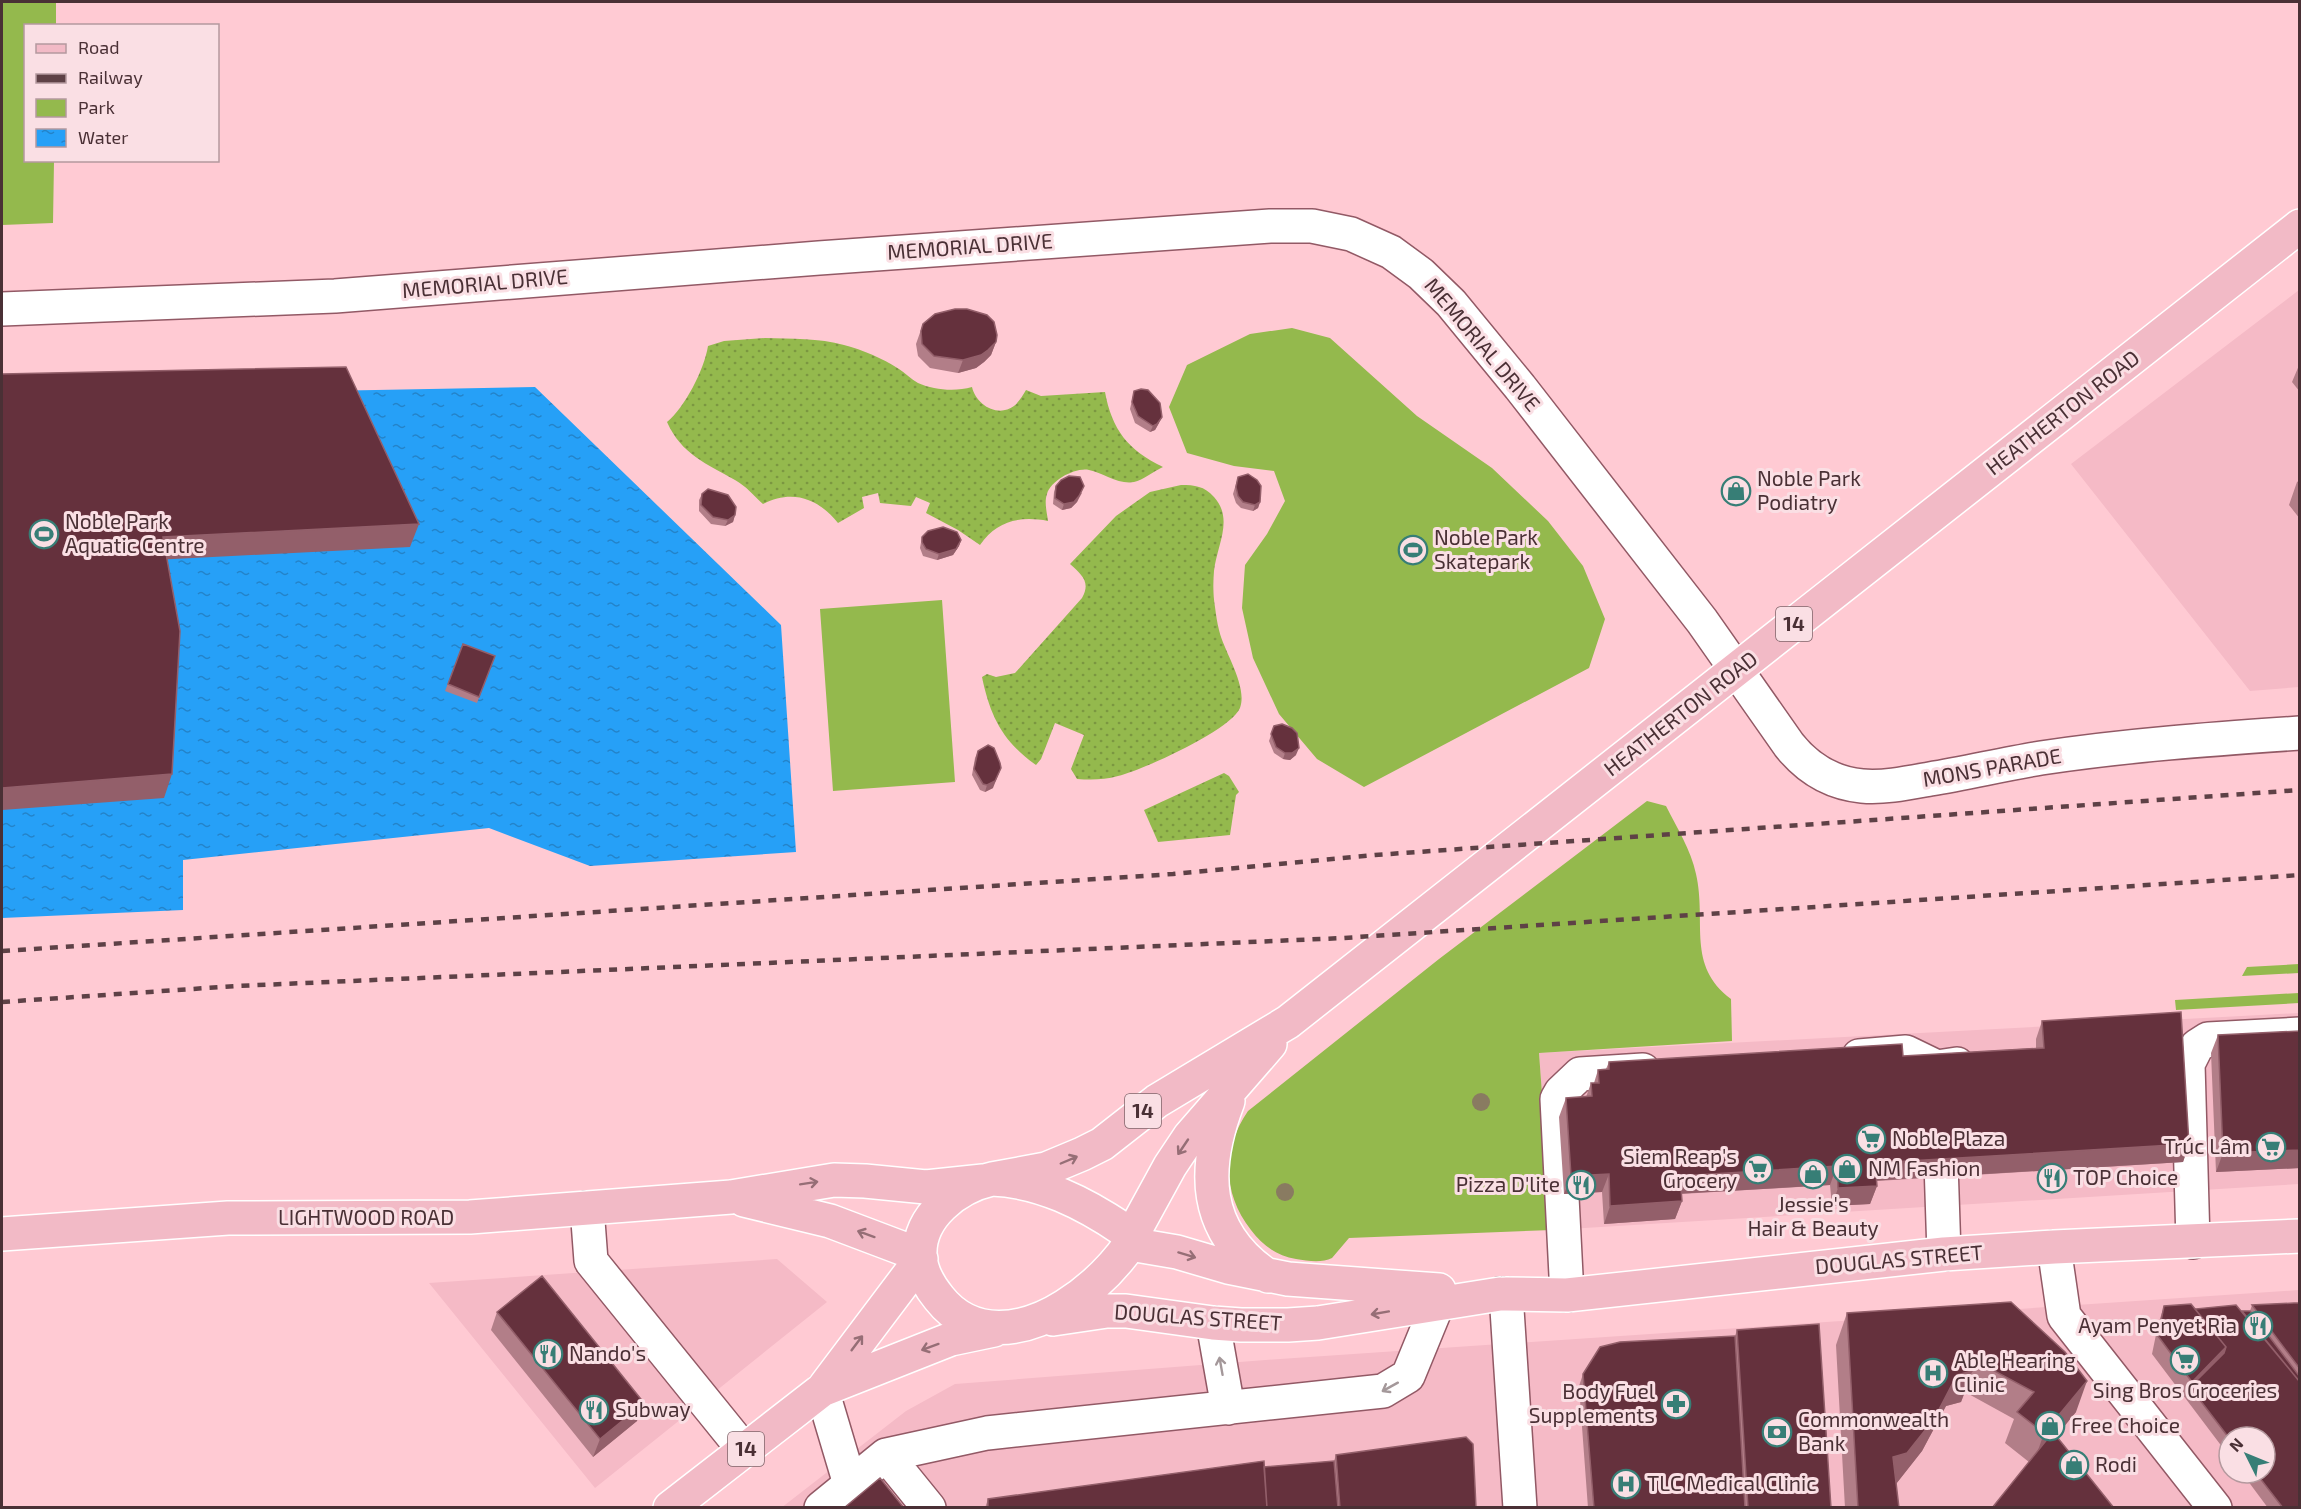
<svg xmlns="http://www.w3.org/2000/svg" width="2301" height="1509" font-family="'Exo 2',sans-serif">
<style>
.built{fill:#f5bac6;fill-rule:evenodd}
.grass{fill:url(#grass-dots)}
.green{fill:#94b94d}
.water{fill:url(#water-ripples)}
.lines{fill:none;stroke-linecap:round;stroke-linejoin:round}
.minor-casing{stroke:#925965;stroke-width:36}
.major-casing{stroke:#fff;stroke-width:36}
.minor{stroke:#fff;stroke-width:33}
.major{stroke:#f2bac6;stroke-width:33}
.rail{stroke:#5e4146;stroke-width:4.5;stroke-dasharray:8 8;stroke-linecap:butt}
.tree{fill:#897b61}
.wall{fill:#b27e88}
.shaded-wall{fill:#935f6a}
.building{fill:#65313d;stroke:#935f6a;stroke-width:1.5}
.oneway{stroke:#966e76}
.oneway2{stroke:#a4989a}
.labels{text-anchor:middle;stroke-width:6;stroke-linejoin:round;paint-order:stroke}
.shield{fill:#fadfe4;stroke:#7f646a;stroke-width:1.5}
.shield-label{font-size:20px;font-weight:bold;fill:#4a3035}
.street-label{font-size:21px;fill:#4a3035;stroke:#fadfe4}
.poi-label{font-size:21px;fill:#4a3035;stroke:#fadfe4;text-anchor:start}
</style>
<defs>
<pattern id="grass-dots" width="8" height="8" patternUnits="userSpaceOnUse" patternTransform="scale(1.5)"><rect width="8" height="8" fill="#94b94d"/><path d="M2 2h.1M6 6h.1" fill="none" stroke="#7b9741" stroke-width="1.8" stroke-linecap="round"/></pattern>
<pattern id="water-ripples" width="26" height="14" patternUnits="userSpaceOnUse" patternTransform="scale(1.5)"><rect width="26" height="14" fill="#26a0f7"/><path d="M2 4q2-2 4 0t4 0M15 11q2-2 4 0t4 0" fill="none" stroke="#2383c9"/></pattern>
</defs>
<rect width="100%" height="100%" fill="#ffcad3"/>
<path class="built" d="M2299 290V687L2250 691 2071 464Z
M2299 1013V1184L1552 1230 1539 1053Z
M777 1259 827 1302 595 1488 429 1283Z
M2299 1290V1507L781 1508 906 1411 955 1384 1280 1359ZM2229 1437H2265V1473H2229Z"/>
<path class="grass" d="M765 338C791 339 819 338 844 345 863 350 882 358 899 369 905 373 911 379 918 383 934 390 955 392 972 387 976 405 998 418 1014 406 1019 402 1023 395 1026 390L1041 396 1105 392C1112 430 1128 450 1163 467 1154 471 1143 480 1134 482 1119 485 1103 473 1089 470 1076 467 1051 480 1047 494 1044 502 1047 513 1048 521 1021 516 997 520 980 545L958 530 926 513 930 503 916 497 911 506 880 503 878 493 862 497 864 508 838 523C818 498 792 489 763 504 754 496 746 486 735 480 706 463 682 455 667 422 685 407 704 370 708 346L724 341Z
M1181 485C1195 485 1204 486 1214 497 1234 519 1217 545 1214 571 1213 583 1213 595 1215 607 1216 615 1217 622 1219 630 1224 652 1248 686 1240 708 1231 730 1143 770 1118 776 1104 780 1091 780 1077 779L1071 769 1084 735 1055 723 1041 759 1036 765C1003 742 990 716 982 677L987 674 996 677 1015 673 1082 598C1091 582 1082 575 1070 564L1116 516 1150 492Z
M1224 773 1229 776 1239 792 1236 795 1230 835 1158 842 1144 810Z"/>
<path class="green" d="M2 2H56V25L26 26V160L54 161 53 223 2 225Z
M1292 328 1330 338 1417 416 1492 468 1548 521 1583 566 1605 619 1589 668 1364 787 1317 759 1279 714 1253 658 1242 608 1245 565 1267 534 1285 501 1274 471 1234 466 1187 453 1169 407 1187 365 1250 334Z
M942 600 955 782 833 791 820 609Z
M1647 801 1666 806C1677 828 1691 850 1696 874 1707 923 1686 965 1731 999L1732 1041 1539 1053 1552 1230 1349 1238 1332 1258C1322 1263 1308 1261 1296 1259 1277 1256 1262 1245 1251 1230 1222 1193 1222 1149 1248 1111L1439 959Z
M2299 964V973L2242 976 2247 967Z
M2299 993V1003L2176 1010 2175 1000Z"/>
<path class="water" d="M535 387 781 625 796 852 590 866 489 828 183 860V910L2 918V397Z"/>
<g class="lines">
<g class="minor-casing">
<path id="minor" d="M2 309 335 296 819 258 1270 226H1312L1351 234 1391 252 1421 274 1451 303 1520 387 1702 621 1789 745C1808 769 1831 783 1862 786 1884 788 1908 783 1930 779 1967 773 2004 764 2041 758 2127 745 2213 739 2300 733
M1859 1056 1906 1052 1937 1067 1957 1064
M1940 1133 1944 1254
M587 1208 591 1261 744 1450
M2193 1242 2188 1064 2197 1046 2208 1039 2300 1034
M2054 1247 2064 1316 2215 1508
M1500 1294H1506L1520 1508
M1567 1295 1557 1099 1561 1092 1580 1074 1643 1070
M1213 1323 1228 1408
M822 1390 850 1484
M886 1455 929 1508
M821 1508 886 1455 987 1433 1383 1391 1408 1376 1438 1303"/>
</g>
<g class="major-casing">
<path id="major" d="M1228 1101C1202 1169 1202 1231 1268 1276
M992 1179 1046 1169 1082 1154 1102 1144 1157 1101 1288 1022 2300 226
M992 1179C1041 1181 1084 1203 1124 1230L1129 1236 1130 1244C1112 1270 1092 1289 1065 1306 1024 1332 972 1340 939 1298 930 1287 921 1271 920 1256 918 1216 957 1187 992 1179Z
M744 1200 830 1221 920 1255
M2 1234 228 1218 470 1217 731 1197 834 1180 865 1181 926 1187 983 1181
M1130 1239 1170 1166 1190 1136 1270 1044
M1130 1244 1177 1252 1228 1267 1288 1279 1439 1290
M1506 1294 1567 1295 1944 1254 2054 1247 2300 1236
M1053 1319 1107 1311H1126L1213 1323 1241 1325H1288L1318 1323 1500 1294
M823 1389 921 1259
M670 1508 822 1390 951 1339 994 1330"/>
</g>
<use href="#minor" class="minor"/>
<use href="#major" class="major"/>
<path class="rail" d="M2 951 1173 874 1375 855 2300 790
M2 1002 236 986 1343 938 2300 875"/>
</g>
<g class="tree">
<circle cx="1481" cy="1102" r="9"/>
<circle cx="1285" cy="1192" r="9"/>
</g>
<path class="wall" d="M923 324 996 342 991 355 984 362 976 368 958 373 930 368 918 356 916 344Z
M2300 363V392L2292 382Z
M1134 391 1159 423 1155 430 1150 432 1135 423 1130 409Z
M1238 477 1260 502 1258 508 1253 511 1241 508 1236 503 1233 494Z
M2300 480V519L2289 505 2297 482Z
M1056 486 1082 493 1077 502 1071 508 1062 510 1053 504 1054 492Z
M702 494 735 515 733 522 725 526 711 524 699 511V500Z
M922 537 961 540 959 546 953 555 937 560 923 556 920 548Z
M463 644 495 656 477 703 445 691Z
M1274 726 1296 755 1290 760 1283 759 1274 753 1269 741Z
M978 751 993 788 985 792 980 790 972 775 975 758Z
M2042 1021 2189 1144 2183 1162 1877 1181V1186L1870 1204 1832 1206 1830 1185 1681 1194 1682 1201 1675 1219 1604 1224 1602 1192 1564 1194 1559 1117 1566 1098 1586 1097 1591 1083H1594L1598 1070 1606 1069 1609 1062 1903 1056 2036 1048V1039Z
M2300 1031V1168L2216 1172 2211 1053 2218 1035Z
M2011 1302 2076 1412 2029 1462 2005 1443 2014 1419 1965 1392 1961 1402 1946 1406 1922 1451 1896 1484 1898 1508H1845L1836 1345 1847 1313Z
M2300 1303V1508H2268L2242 1473H2265L2229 1437V1456L2152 1354 2158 1325 2164 1306 2195 1309 2250 1311 2252 1305Z
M497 1312 637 1421 593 1457 491 1330Z
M1737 1330 1831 1508H1588L1579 1386 1583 1374 1735 1336Z
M1336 1455 1476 1508H985L988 1499 1264 1467 1334 1461Z"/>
<path class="shaded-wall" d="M996 342 991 355 984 362 976 368 958 373 963 360Z
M1162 417 1159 423 1155 430 1150 432 1153 426Z
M1084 486 1077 502 1071 508 1062 510 1064 504Z
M1260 502 1258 508 1253 511 1255 505Z
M735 515 733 522 725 526 728 520Z
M419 524 410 547 154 560 163 537Z
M961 540 959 546 953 555 937 560 939 554Z
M1299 748 1296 755 1290 760 1283 759 1285 753Z
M1001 768 993 788 985 792 987 785Z
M172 774 164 798 2 810V788Z
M2189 1144 2183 1162 1869 1181 1875 1163Z
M2300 1150V1168L2216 1172 2223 1153Z
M1837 1166 1830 1185 1674 1194 1680 1176Z
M1609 1174 1602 1192 1564 1194 1571 1176Z
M1877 1186 1870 1204 1832 1206 1838 1188Z
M1682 1201 1675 1219 1604 1224 1610 1206Z
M2226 1347 2220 1365 2190 1387 2192 1382Z
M1976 1361 1961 1402 1946 1406 1922 1451 1896 1484 1893 1457 1957 1375Z
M2087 1381 2076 1412 2033 1465 2044 1433Z
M644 1403 637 1421 593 1457 600 1439Z"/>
<path class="building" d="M955 309H967L987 315 994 322 997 335 996 342 988 350 981 355 963 360 934 356 922 344 921 331 923 324 935 314Z
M346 367 419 524 163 537 180 631 172 774 2 788V374Z
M1141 389 1148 390 1160 403 1162 417 1157 424 1153 426 1138 416 1132 402 1134 391Z
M1248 474 1257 480 1261 486 1260 502 1255 505 1243 502 1238 496 1236 487 1238 477Z
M1069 476 1080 477 1084 486 1079 496 1074 502 1064 504 1055 498 1056 486 1061 480Z
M708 489 728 495 736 507 735 515 728 520 713 517 701 505 702 494Z
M943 527 957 532 961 540 956 549 939 554 926 549 922 542V537L928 531Z
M463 644 495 656 479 697 448 684Z
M1282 724 1292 728 1297 733 1299 748 1292 753H1285L1276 747 1271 734 1274 726Z
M988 745 994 748 1000 763 1001 768 995 781 987 785 983 784 974 769 978 751Z
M2181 1012 2189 1144 1875 1163 1877 1186 1838 1188 1837 1166 1680 1176 1682 1201 1610 1206 1609 1174 1571 1176 1566 1098 1592 1096 1591 1083H1599L1598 1070 1609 1069V1062L1902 1044 1903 1056 2044 1048 2042 1021Z
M2300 1031V1150L2223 1153 2218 1035Z
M542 1276 644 1403 600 1439 497 1312Z
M2011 1302 2065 1352 2087 1381 2044 1433 2017 1412 2034 1392 1976 1361 1972 1371 1957 1375 1934 1419 1907 1453 1893 1457 1899 1508H1858L1847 1313Z
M2294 1303H2300V1369L2252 1305Z
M2191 1304 2226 1347 2192 1382 2158 1336 2164 1306Z
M2236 1305 2300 1382V1508H2283L2256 1473H2265V1437H2229V1438L2190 1387 2224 1353 2226 1347 2195 1309Z
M2242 1311H2250L2300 1377V1381H2299Z
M1819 1324 1831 1508H1748L1737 1330Z
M1735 1336 1745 1508H1594L1583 1374 1600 1347 1620 1342Z
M2053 1432 2114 1508H1992Z
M1466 1437 1473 1444 1476 1508H1340L1336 1455Z
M1264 1461 1267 1508H988V1499Z
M1334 1461 1338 1508H1267L1264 1467Z
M880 1478 904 1508H844Z"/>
<defs><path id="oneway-shaft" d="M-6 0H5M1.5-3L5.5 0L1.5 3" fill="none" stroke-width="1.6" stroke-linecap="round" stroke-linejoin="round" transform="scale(1.5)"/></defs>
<g class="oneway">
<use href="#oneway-shaft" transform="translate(1183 1147) rotate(124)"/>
<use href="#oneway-shaft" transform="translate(1069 1160) rotate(-23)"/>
<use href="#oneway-shaft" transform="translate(809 1183) rotate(-9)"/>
<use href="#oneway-shaft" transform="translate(866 1234) rotate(-160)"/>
<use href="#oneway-shaft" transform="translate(1187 1255) rotate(17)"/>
<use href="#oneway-shaft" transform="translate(1380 1313) rotate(170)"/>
<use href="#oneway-shaft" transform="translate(857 1343) rotate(-53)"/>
<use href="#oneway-shaft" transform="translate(930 1347) rotate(160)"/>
</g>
<g class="oneway2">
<use href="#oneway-shaft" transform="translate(1221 1366) rotate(-100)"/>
<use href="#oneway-shaft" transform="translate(1390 1387) rotate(151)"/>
</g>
<defs>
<g id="shop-ring" transform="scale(1.5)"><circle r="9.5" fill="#fadfe4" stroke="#377e76" stroke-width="1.5"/><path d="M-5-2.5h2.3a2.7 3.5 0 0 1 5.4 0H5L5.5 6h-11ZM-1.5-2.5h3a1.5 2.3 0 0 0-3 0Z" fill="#377e76"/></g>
<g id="stadium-ring" transform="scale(1.5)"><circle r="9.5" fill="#fadfe4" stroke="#377e76" stroke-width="1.5"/><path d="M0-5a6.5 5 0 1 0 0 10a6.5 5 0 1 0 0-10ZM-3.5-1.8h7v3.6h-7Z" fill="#377e76"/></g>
<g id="supermarket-ring" transform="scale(1.5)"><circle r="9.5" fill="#fadfe4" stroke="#377e76" stroke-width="1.5"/><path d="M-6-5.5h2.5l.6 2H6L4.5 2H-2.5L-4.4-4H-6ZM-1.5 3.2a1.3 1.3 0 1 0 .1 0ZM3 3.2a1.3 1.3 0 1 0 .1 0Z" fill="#377e76"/></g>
<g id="restaurant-ring" transform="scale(1.5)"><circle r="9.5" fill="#fadfe4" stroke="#377e76" stroke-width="1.5"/><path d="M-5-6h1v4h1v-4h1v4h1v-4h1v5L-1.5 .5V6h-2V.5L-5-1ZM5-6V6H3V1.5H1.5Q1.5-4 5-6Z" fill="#377e76"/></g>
<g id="hospital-ring" transform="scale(1.5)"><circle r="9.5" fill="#fadfe4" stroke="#377e76" stroke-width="1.5"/><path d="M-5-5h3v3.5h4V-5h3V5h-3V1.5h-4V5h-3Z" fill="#377e76"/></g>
<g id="pharmacy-ring" transform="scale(1.5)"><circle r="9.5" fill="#fadfe4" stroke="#377e76" stroke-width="1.5"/><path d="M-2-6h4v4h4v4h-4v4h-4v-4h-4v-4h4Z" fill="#377e76"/></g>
<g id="bank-ring" transform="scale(1.5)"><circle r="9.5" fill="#fadfe4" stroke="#377e76" stroke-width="1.5"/><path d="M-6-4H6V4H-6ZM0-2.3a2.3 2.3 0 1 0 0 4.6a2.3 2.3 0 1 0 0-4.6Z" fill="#377e76"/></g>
</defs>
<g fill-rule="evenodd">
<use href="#shop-ring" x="1736" y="491"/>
<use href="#stadium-ring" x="44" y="534"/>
<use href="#stadium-ring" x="1413" y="550"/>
<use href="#supermarket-ring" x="1871" y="1139"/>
<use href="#supermarket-ring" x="2271" y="1147"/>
<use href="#supermarket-ring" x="1758" y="1169"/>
<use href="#shop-ring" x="1847" y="1169"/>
<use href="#shop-ring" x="1813" y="1174"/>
<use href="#restaurant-ring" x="2052" y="1178"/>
<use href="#restaurant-ring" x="1581" y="1185"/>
<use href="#restaurant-ring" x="2258" y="1326"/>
<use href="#restaurant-ring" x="548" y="1354"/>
<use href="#supermarket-ring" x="2185" y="1360"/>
<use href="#hospital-ring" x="1933" y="1373"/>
<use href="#pharmacy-ring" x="1676" y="1404"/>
<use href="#restaurant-ring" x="594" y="1410"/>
<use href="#shop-ring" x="2050" y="1426"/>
<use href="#bank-ring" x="1777" y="1432"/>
<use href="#shop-ring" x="2074" y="1465"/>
<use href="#hospital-ring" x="1626" y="1484"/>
</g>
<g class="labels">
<g class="shield">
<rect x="1776" y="607" width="36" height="34" rx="4.5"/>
<rect x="1125" y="1094" width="36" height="34" rx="4.5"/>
<rect x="728" y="1432" width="36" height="34" rx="4.5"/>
</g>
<g class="shield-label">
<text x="1794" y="631">14</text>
<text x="1143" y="1118">14</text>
<text x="746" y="1456">14</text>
</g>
<g class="street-label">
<text transform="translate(970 247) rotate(-4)" y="7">MEMORIAL DRIVE</text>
<text transform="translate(485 284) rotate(-5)" y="7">MEMORIAL DRIVE</text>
<text transform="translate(1482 345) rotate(50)" y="7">MEMORIAL DRIVE</text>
<text transform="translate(2063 413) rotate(-38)" y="7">HEATHERTON ROAD</text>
<text transform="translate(1681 714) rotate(-38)" y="7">HEATHERTON ROAD</text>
<text transform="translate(1992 768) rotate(-10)" y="7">MONS PARADE</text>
<text x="366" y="1225">LIGHTWOOD ROAD</text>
<text transform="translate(1899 1260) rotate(-5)" y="7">DOUGLAS STREET</text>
<text transform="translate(1198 1318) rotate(4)" y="7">DOUGLAS STREET</text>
</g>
<g class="poi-label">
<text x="1757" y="486">Noble Park<tspan x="1757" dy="24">Podiatry</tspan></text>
<text x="65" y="529">Noble Park<tspan x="65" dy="24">Aquatic Centre</tspan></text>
<text x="1434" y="545">Noble Park<tspan x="1434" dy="24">Skatepark</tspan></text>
<text x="1892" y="1146">Noble Plaza</text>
<text x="2250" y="1154" text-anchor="end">Trúc Lâm</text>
<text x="1737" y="1164" text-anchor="end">Siem Reap's<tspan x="1737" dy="24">Grocery</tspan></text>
<text x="1868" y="1176">NM Fashion</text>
<text x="2073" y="1185">TOP Choice</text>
<text x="1560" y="1192" text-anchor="end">Pizza D'lite</text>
<text x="1813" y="1212" text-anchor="middle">Jessie's<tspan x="1813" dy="24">Hair &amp; Beauty</tspan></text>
<text x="2237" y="1333" text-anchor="end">Ayam Penyet Ria</text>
<text x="569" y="1361">Nando's</text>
<text x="1954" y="1368">Able Hearing<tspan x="1954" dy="24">Clinic</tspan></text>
<text x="2185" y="1398" text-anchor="middle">Sing Bros Groceries</text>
<text x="1655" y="1399" text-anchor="end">Body Fuel<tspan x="1655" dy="24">Supplements</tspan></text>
<text x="615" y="1417">Subway</text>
<text x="1798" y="1427">Commonwealth<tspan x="1798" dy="24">Bank</tspan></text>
<text x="2071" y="1433">Free Choice</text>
<text x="2095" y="1472">Rodi</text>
<text x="1647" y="1491">TLC Medical Clinic</text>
</g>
</g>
<rect width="2301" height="1509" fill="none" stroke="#4a3035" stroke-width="6"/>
<rect x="24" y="24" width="195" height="138" fill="#fadfe4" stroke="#b4999e" stroke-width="1.5"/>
<rect x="36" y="44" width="30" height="9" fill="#f2bac6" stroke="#b4999e" stroke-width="1.5"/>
<text x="78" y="54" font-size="18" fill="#4a3035">Road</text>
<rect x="36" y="74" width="30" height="9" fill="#5e4146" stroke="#b4999e" stroke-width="1.5"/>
<text x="78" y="84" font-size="18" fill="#4a3035">Railway</text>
<rect x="36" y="99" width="30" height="18" fill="#94b94d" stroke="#b4999e" stroke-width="1.5"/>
<text x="78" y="114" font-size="18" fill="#4a3035">Park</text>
<rect x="36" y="129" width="30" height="18" fill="url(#water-ripples)" stroke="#b4999e" stroke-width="1.5"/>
<text x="78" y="144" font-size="18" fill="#4a3035">Water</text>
<g transform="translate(2247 1455) rotate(313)"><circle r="28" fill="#fadfe4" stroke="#b4999e" stroke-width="1.5"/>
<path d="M0-4.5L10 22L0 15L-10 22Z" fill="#377e76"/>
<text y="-9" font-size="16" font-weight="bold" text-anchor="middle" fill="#4a3035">N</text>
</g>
</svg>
